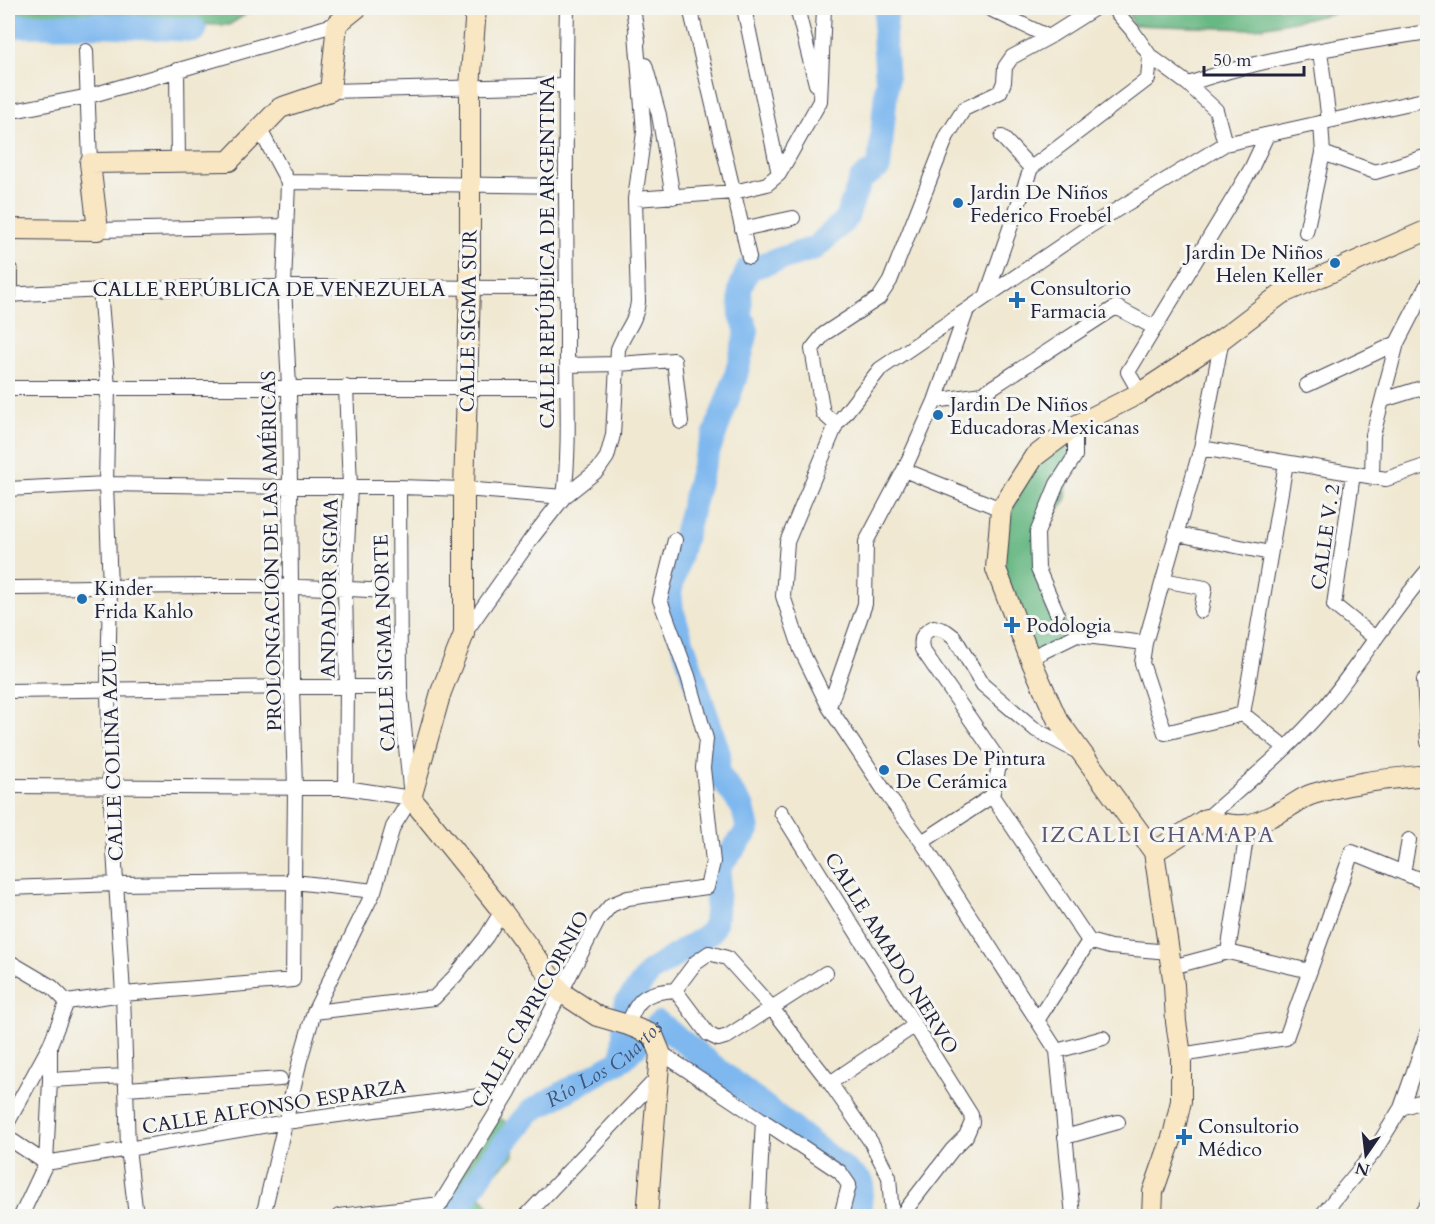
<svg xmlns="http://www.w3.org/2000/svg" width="1435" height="1224" font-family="Cardo,serif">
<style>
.forest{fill:#68b883;stroke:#456d5f;stroke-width:1.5}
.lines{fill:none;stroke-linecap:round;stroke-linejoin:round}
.river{stroke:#7eb8ef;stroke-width:24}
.street-casing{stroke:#414052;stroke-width:16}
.secondary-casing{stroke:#414052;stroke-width:22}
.street{stroke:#fff;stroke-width:14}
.secondary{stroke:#f9e7c3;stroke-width:20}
.poi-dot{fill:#1f6fb2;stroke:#f6f6f2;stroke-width:2}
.labels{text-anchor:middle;stroke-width:6;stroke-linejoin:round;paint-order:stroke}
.poi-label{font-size:20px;fill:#22223b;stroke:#f6f6f2;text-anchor:start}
.street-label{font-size:20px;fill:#22223b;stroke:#f6f6f2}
.water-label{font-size:21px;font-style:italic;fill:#42567a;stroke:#f6f6f2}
.quarter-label{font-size:22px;letter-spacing:1.5px;fill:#5d5676;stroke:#f6f6f2}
</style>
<rect width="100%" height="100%" fill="#f6f6f2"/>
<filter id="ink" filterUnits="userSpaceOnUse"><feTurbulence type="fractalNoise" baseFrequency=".0167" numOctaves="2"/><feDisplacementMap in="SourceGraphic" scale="12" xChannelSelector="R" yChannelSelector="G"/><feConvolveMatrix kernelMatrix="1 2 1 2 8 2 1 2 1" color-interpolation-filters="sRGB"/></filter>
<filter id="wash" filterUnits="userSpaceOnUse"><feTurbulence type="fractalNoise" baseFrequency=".008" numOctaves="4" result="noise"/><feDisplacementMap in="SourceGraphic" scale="24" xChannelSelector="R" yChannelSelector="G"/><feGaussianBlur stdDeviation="1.35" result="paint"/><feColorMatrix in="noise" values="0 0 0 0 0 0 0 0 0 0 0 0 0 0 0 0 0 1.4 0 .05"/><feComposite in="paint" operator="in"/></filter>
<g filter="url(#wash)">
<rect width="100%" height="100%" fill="#f0e8d1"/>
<path class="forest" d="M8 8H251V11L229 25 177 24 88 16 8 17Z
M1127 8H1361L1251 29 1133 25Z
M1069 443 1066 500 1050 518 1041 540 1043 580 1073 636 1031 655 999 557 1011 512 1034 460Z
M497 1116 524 1134 514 1146V1156L476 1190 488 1205 476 1216H436Z"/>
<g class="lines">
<g class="river">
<path d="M8 26 98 25 195 30"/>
<path d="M623 1059 625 1005 650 972 710 933 715 923 720 866 748 830 743 808 717 772 719 754 672 610 670 592 703 466 735 379 747 331 741 315 740 289 748 269 815 248 846 219 861 179 879 167 887 81 884 37 887 8"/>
<path id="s1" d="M454 1216 490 1161 531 1111 623 1059 659 1023 862 1183 859 1216"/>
</g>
</g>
</g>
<g filter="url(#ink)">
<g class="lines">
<g class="street-casing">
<path id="street" d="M633 8 638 41
M690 8 749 257
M744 8 779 174
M797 8 816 84
M988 8 1049 37
M1113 8 1132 30 1150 56 1188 84 1216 110 1225 144
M86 51 90 163
M1320 51 1329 121
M645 65 659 115 673 197
M177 70 178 162
M1188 84C1265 57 1347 45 1428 32
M330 91 565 85
M8 112 89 96 337 24
M1002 137 1031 168
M1323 153 1375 172 1428 156
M1031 168 1148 79 1150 56
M288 182 566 186
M635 199 734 192 767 184 779 174 820 101 824 8
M742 229 793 218
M98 230 286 226
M1306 232 1323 153 1321 123
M100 289 108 387 106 484 110 587 108 689 110 786 123 994 128 1148 136 1216
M8 295C194 283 381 288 567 288
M986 297 1031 168
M1222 339 1201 448 1145 643 1142 663 1165 733 1243 714
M567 365 618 364 674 360 681 422
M1307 385 1397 343
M8 388H568
M1140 393 1128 372 1251 169 1267 135
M1383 400 1428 386
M935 401 982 394 1116 307 1155 328
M836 425 823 413 812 349 824 334 879 298 890 281 947 136 964 109 1000 92 1004 82 1005 67 1012 57 1049 37 1095 8
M1201 448 1386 479 1428 465
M904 470 1001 509
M1353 474 1334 605 1375 638
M1372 478 1373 435 1397 343 1428 283
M399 487 400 687 410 787
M8 489 106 484 291 487H399L464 489 564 497
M564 497C570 447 567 396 567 346 567 233 564 120 567 8
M1177 534 1270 553
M1163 580 1205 588 1201 611
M8 588C137 587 269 582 398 592
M1057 613 1038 569 1037 533 1057 484 1075 456V426
M464 634 531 539 564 497 598 470 607 457 613 435 618 349C625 331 636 322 638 302L635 199 644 132 636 33
M1030 658 1077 635 1145 643
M1428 679 1424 680 1428 742
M8 691 292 687H400
M829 707 865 604 866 542 904 470 935 401 967 310
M1243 714 1286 463
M1243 714 1286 748
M1078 752 1036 730 983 685 954 637 946 631 934 627C923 633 920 637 922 649L1000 762 992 796 1089 941
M8 786 346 788 411 798
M346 788 347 687 345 588 350 486 346 387
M781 812 971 1115 972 1122 966 1136 952 1150 901 1216
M1206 819C1246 783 1288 750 1323 709 1360 664 1390 614 1428 570
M922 842 992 796
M1403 873 1409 840
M8 888 116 884 294 882 374 891
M1089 941 1110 947 1170 952
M1228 952 1248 826
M8 961 52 987 67 1002 123 994 293 980 295 788 292 687 289 387 284 286 288 182 259 128
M1172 967 1228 952 1310 971
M675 990 696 962 709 953 727 958 771 1007 830 1083 871 1142 889 1177 892 1216
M675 990 708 1034 718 1039 728 1036 826 973
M314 1012 434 998 455 976 486 937 502 911
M1038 1019 1089 941
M628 1025C637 997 647 992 675 990
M1057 1051 1103 1038
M660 1052 840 1172 849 1185 841 1216
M1181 1055 1286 1038 1352 852 1428 883
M50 1080 126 1076
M830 1083 914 1026
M126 1089 280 1079
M1401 1108 1428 1099
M8 1122 50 1045 67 1002
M1065 1137 1118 1122
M8 1138 46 1163 286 1122 509 1092
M21 1216 46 1163 50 1080V1045
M263 1216 300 1060 314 1012 374 891 393 827 411 798
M339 1216 441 1204
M433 1216 509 1092 599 919 611 905 628 898 707 887 713 862 703 768 706 739 688 676 660 600 675 540
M526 1216 658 1077
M758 1216 763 1120
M1073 1216 1057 1051 922 842 888 796 829 707 801 650 783 596 787 542 836 425 880 369 1090 226 1225 144 1428 99
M1321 1216 1374 1152 1401 1108 1428 1031
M1420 1216 1428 1203"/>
</g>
<g class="secondary-casing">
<path id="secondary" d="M476 8 470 87V288L464 489V634L441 692 411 798 502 911 562 993 597 1016 628 1025 653 1035 660 1052 647 1216
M8 229 98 230 90 163 229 161 280 108 330 91 337 24 357 8
M8 272V295
M1154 852 1206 819C1243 831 1256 825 1289 807 1297 802 1305 796 1313 794 1351 782 1389 779 1428 775
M1152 1216 1153 1192 1174 1132 1181 1101V1055L1176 1022 1174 985 1154 852 1057 719 1030 658 996 569 1001 509 1034 457 1075 426 1140 393 1222 339 1281 294 1428 230"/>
</g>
<use href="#street" class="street"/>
<use href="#secondary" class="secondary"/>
</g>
</g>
<g class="poi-dot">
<circle cx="958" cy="203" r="6"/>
<circle cx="1335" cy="263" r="6"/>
<path d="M1014 291h6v6h6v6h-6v6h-6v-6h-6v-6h6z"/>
<circle cx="938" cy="415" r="6"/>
<circle cx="82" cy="599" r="6"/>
<path d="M1009 616h6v6h6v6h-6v6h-6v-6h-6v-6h6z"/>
<circle cx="884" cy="770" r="6"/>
<path d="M1181 1128h6v6h6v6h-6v6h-6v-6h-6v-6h6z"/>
</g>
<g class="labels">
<g class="poi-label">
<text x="970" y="199">Jardin De Niños<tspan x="970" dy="23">Federico Froebel</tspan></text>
<text x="1323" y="259" text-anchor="end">Jardin De Niños<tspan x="1323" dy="23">Helen Keller</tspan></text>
<text x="1030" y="295">Consultorio<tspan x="1030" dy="23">Farmacia</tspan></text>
<text x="950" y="411">Jardin De Niños<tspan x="950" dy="23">Educadoras Mexicanas</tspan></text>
<text x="94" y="595">Kinder<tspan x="94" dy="23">Frida Kahlo</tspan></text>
<text x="1026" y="632">Podologia</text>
<text x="896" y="765">Clases De Pintura<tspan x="896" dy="23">De Cerámica</tspan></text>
<text x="1198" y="1133">Consultorio<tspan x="1198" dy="23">Médico</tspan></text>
</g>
<g class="street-label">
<text transform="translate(547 252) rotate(-90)" y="7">CALLE REPÚBLICA DE ARGENTINA</text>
<text x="269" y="296">CALLE REPÚBLICA DE VENEZUELA</text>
<text transform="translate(468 321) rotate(-89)" y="7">CALLE SIGMA SUR</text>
<text transform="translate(1325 537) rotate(-82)" y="7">CALLE V. 2</text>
<text transform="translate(271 551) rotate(-91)" y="7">PROLONGACIÓN DE LAS AMÉRICAS</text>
<text transform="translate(329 588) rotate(-89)" y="7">ANDADOR SIGMA</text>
<text transform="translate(384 643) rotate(-92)" y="7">CALLE SIGMA NORTE</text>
<text transform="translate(112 753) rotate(-92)" y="7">CALLE COLINA AZUL</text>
<text transform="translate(892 953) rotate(58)" y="7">CALLE AMADO NERVO</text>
<text transform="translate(530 1009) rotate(-61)" y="7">CALLE CAPRICORNIO</text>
<text transform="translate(274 1106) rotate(-9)" y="7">CALLE ALFONSO ESPARZA</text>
</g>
<g class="water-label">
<text dy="7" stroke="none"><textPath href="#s1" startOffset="218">Río Los Cuartos</textPath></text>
</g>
<g class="quarter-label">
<text x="1158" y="842">IZCALLI CHAMAPA</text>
</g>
</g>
<rect width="1435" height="1224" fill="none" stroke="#f6f6f2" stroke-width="30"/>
<g transform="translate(1366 1155) rotate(194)" stroke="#f6f6f2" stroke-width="4.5" paint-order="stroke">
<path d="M0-4.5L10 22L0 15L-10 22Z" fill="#22223b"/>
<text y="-9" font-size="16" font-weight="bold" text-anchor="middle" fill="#22223b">N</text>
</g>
<path d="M1204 66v9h100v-9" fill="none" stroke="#22223b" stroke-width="3"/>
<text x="1213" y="66" font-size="18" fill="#22223b" stroke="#f6f6f2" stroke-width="4.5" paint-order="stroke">50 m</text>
</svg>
